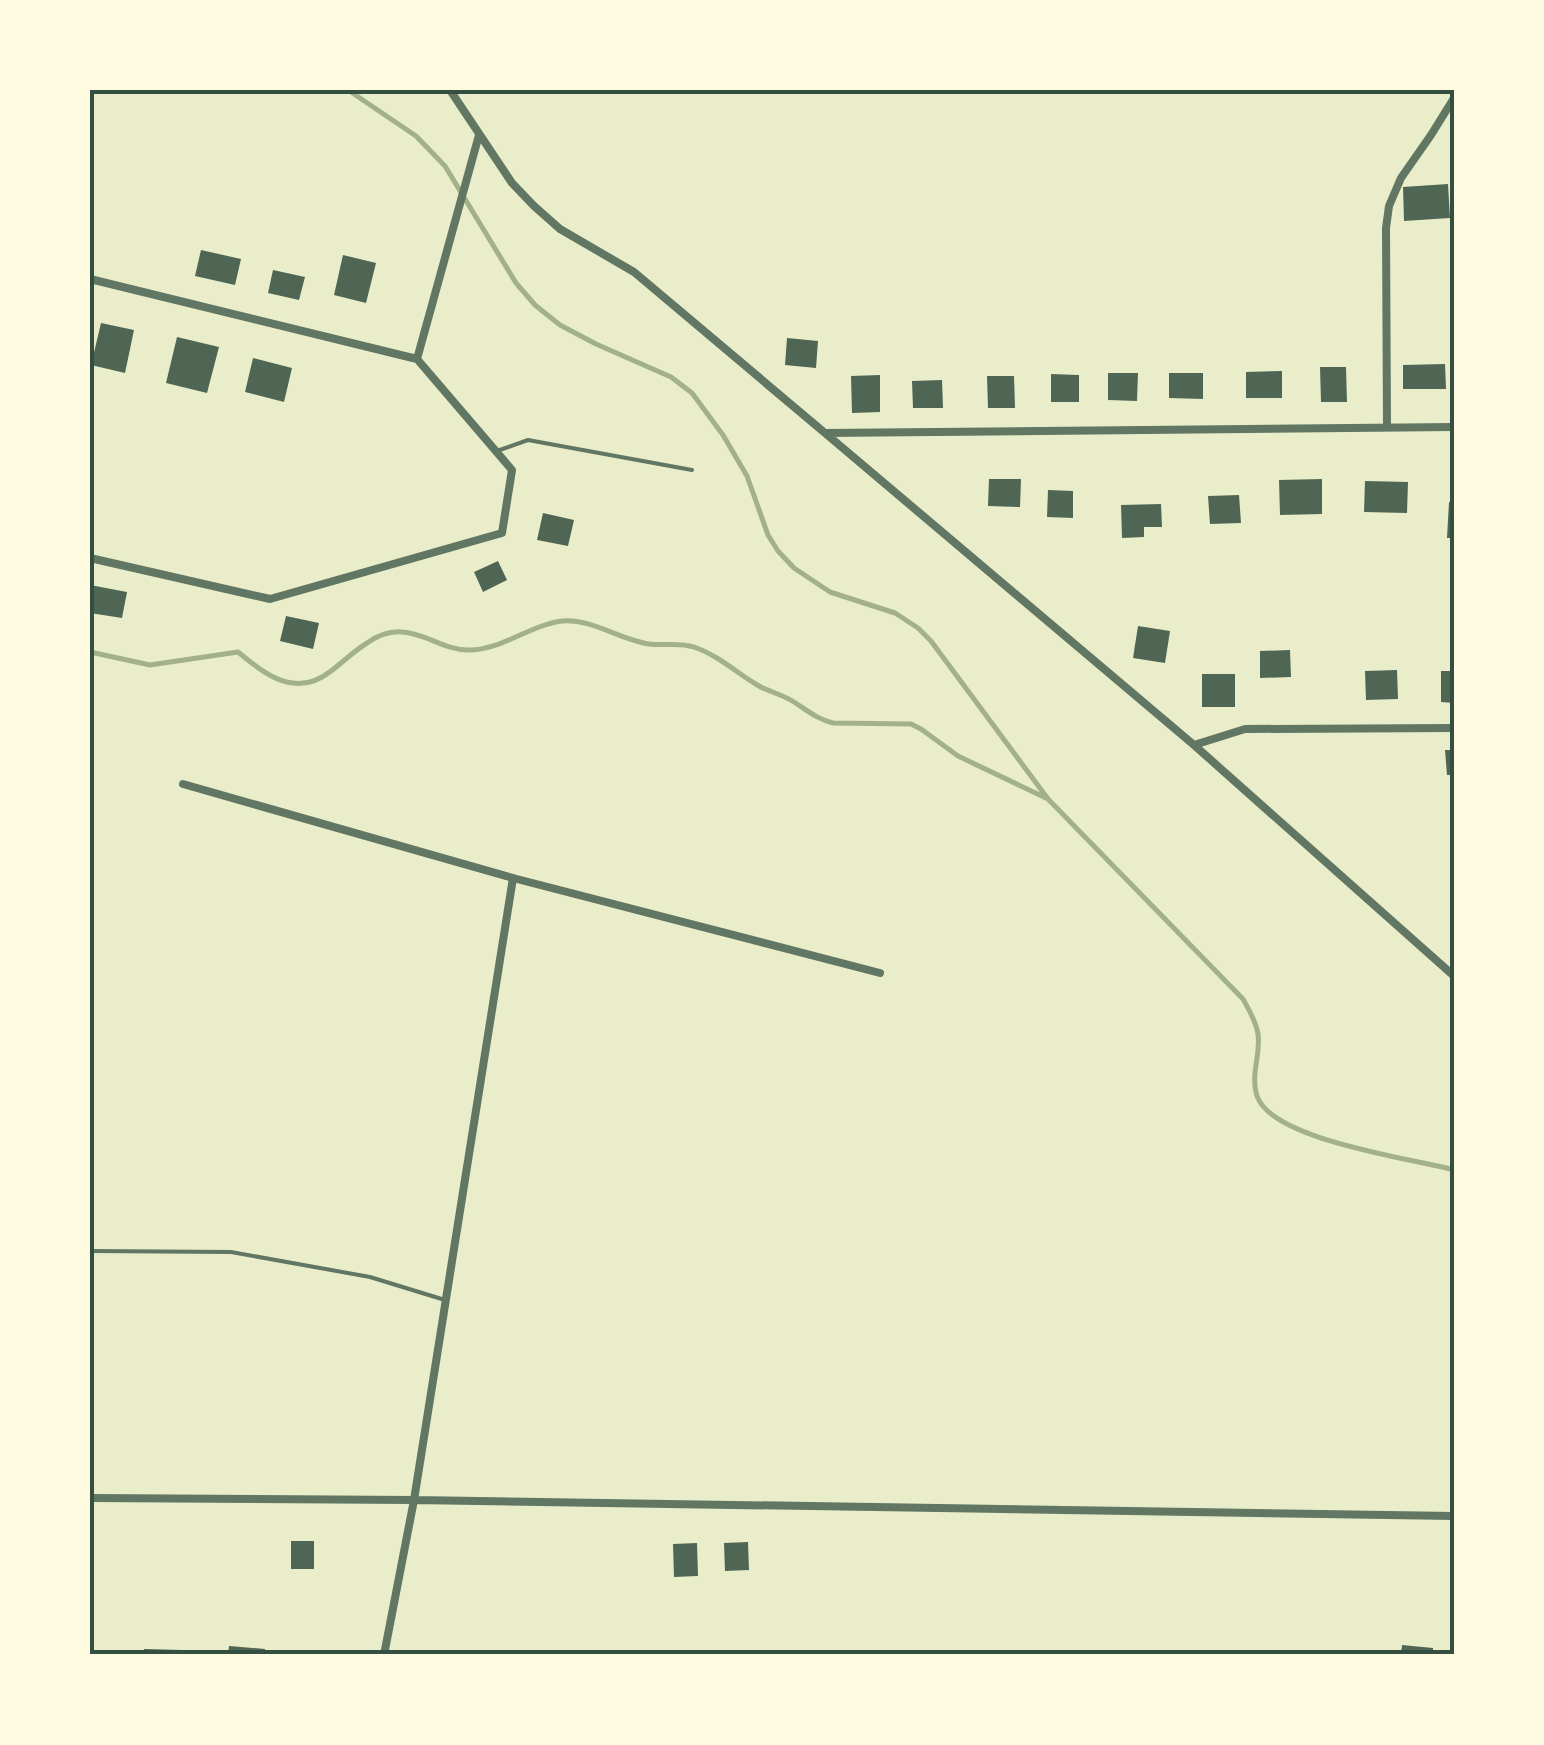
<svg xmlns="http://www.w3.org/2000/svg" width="1544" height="1745" font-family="'Work Sans',sans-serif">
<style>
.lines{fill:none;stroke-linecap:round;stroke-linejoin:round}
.stream{stroke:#a3b18a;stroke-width:5}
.building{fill:#4f6655}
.service{stroke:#617663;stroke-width:4}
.minor{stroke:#617663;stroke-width:8}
.neatline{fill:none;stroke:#344e41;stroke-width:4}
</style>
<rect width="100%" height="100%" fill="#e9edc9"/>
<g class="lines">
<path class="stream" d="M348 90 416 136 445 166 516 283 535 305 560 325 596 344 671 377 692 393 723 435 747 476 768 535 778 551 794 568 830 592 895 613 918 628 931 641 1048 799 1243 999C1249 1010 1256 1021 1258 1034 1261 1054 1250 1076 1257 1096 1272 1140 1410 1158 1454 1170
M90 652 150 665 238 652C266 675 296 699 331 671 343 662 354 651 367 643 377 636 390 631 402 632 425 633 444 650 468 650 500 651 530 625 562 621 591 618 620 640 649 644 665 646 679 642 694 647 718 655 738 674 759 686 770 692 783 695 794 702 808 711 817 719 833 723L911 724 921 729 958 756 1046 798"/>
</g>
<path class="building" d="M1448 184 1450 218 1404 221 1403 187Z
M201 250 241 259 235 285 195 276Z
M343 255 376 263 366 303 334 295Z
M273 270 305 277 299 300 268 293Z
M101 323 134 330 125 373 91 365Z
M177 337 219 347 207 393 166 383Z
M787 338 818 341 816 368 785 365Z
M253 358 292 368 284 402 245 392Z
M1445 364 1446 389H1403V365Z
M1320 367H1346L1347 402H1321Z
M1282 371V398H1246V372Z
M1108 373H1138L1137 401 1108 400Z
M1169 373H1203V399L1169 398Z
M1051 374 1079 375V402H1051Z
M880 375V412L852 413 851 376Z
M987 376H1014L1015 408H988Z
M942 380 943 408H913L912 381Z
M989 479H1021L1020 507 988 506Z
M1322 479V514L1280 515 1279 480Z
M1365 481 1408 482 1407 513 1364 512Z
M1048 490 1073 491V518L1047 517Z
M1239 495 1241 523 1210 524 1208 496Z
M1449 502H1454V538H1447Z
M1161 504 1162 527H1144V537L1122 538 1121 505Z
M543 513 574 520 568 546 537 540Z
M498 561 507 580 483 592 474 572Z
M90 585 127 592 122 618 90 613Z
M286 616 319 623 313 649 280 641Z
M1138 626 1170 631 1165 663 1133 658Z
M1290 650 1291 677 1260 678V651Z
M1397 670 1398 699 1366 700 1365 671Z
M1441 671H1454V703L1441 702Z
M1202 674H1235V707H1202Z
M1445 750H1454V775H1447Z
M291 1541H314V1569H291Z
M748 1542 749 1570 725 1571 724 1543Z
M697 1543 698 1576 674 1577 673 1544Z
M1402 1645 1433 1648V1655H1401Z
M229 1646 265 1649V1655H228Z
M144 1649 182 1650V1655H144Z"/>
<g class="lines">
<path class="service" d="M497 451 528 440 692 470
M90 1251 231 1252 370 1277 445 1300"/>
<path class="minor" d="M450 90 512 183 534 206 560 229 634 272 825 433 1454 427
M90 279 417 359
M417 359 479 135
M1387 427 1386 228 1389 206 1401 178 1431 135 1454 98
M825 433 1194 745 1454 976
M90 558 270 599 502 533 512 470 417 359
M1194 745 1245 729 1454 728
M183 784 513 878 880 973
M90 1498 414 1500 1454 1516
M384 1655 414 1500 513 878"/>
</g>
<rect width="1544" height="1745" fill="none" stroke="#fefae0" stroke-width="185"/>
<rect x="92" y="92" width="1360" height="1560" class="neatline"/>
</svg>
